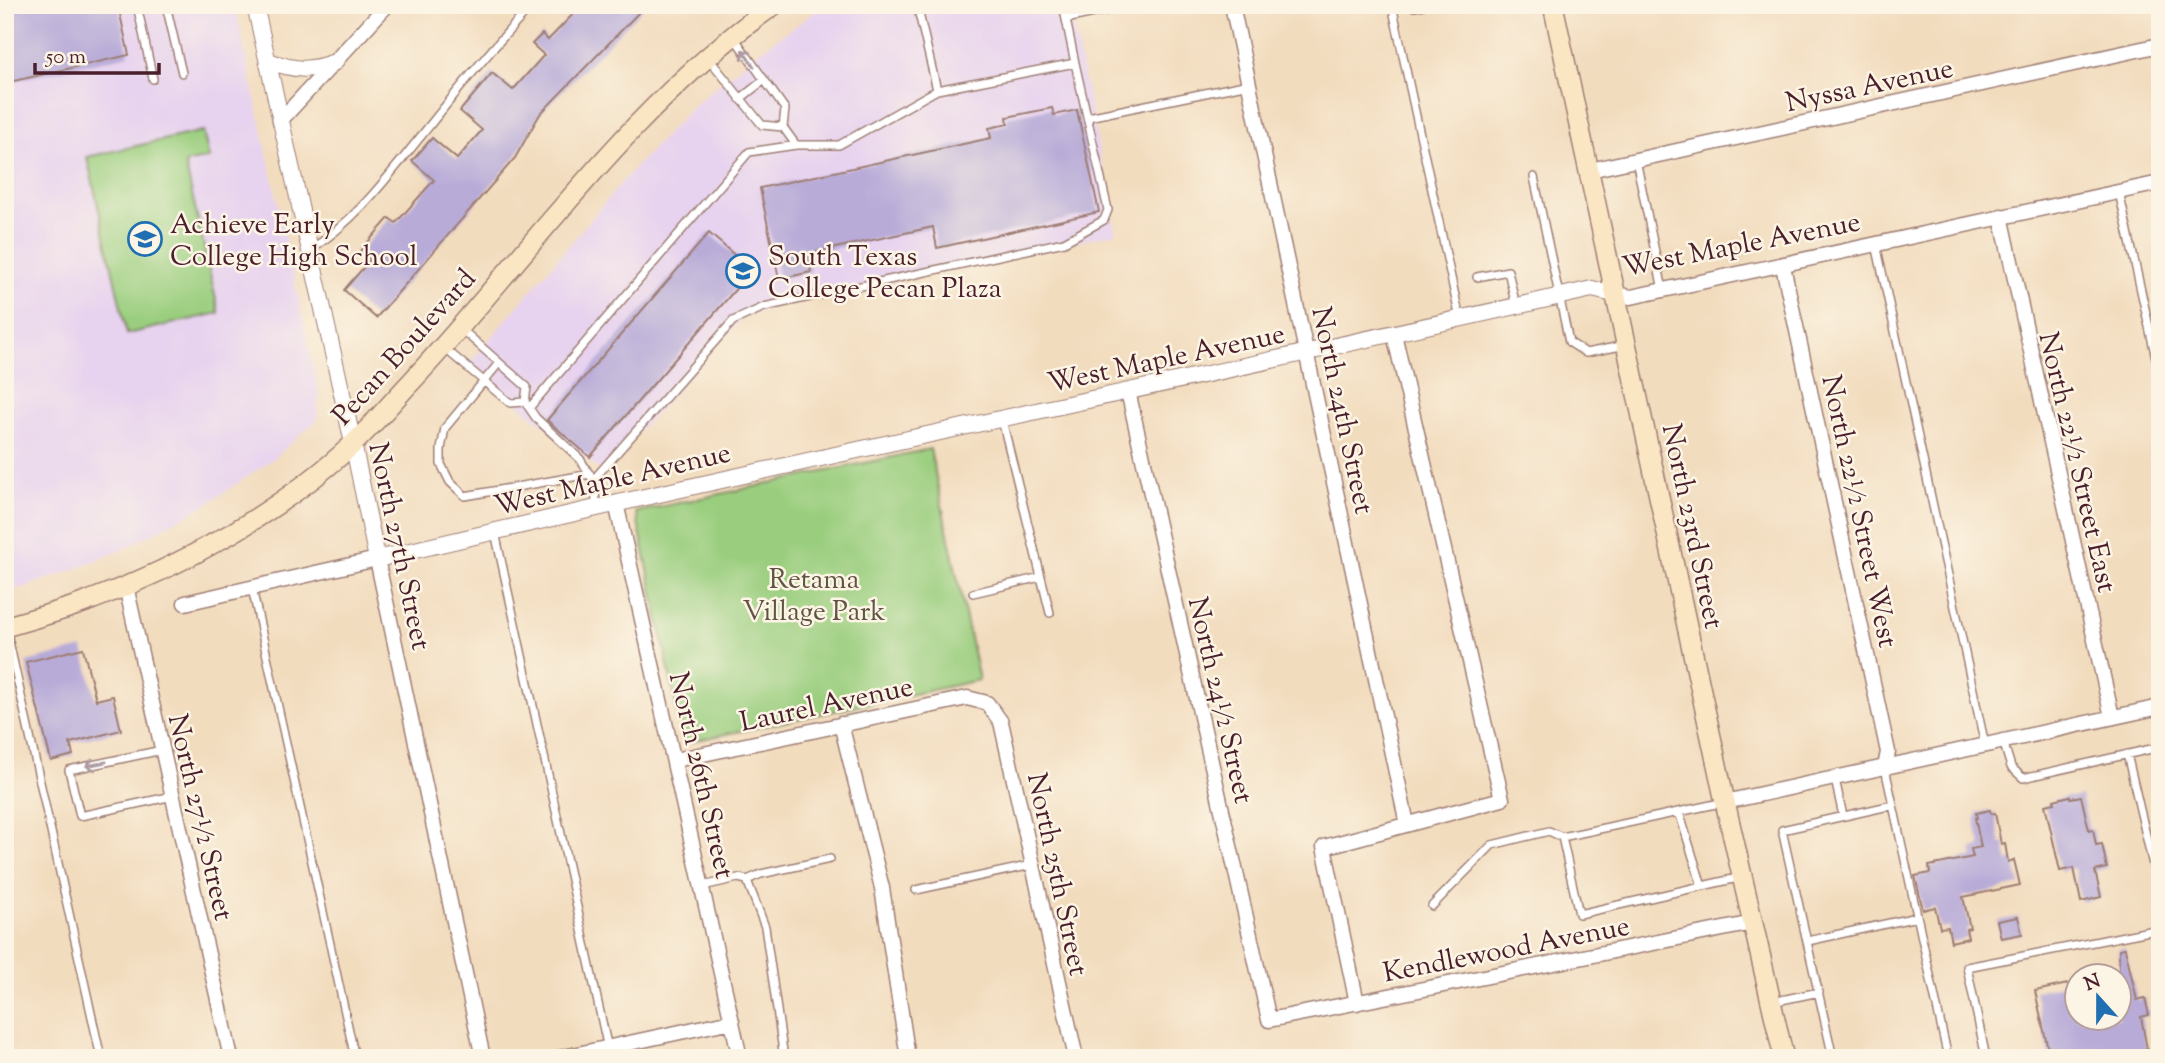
<svg xmlns="http://www.w3.org/2000/svg" width="2165" height="1063" font-family="'Sorts Mill Goudy',serif">
<style>
.built{fill:#e7d2ef}
.green{fill:#9ace7e;stroke:#727654;stroke-width:2}
.building{fill:#b8abd8}
.lines{fill:none;stroke-linecap:round;stroke-linejoin:round}
.service-casing{stroke:#9e7e74;stroke-width:10}
.minor-casing{stroke:#9e7e74;stroke-width:17}
.tertiary-casing{stroke:#9e7e74;stroke-width:18}
.secondary-casing{stroke:#9e7e74;stroke-width:22}
.service{stroke:#fff;stroke-width:7}
.minor{stroke:#fff;stroke-width:14}
.tertiary{stroke:#fff;stroke-width:16}
.secondary{stroke:#fbe6c4;stroke-width:19}
.oneway{stroke:#ae9aa0}
.labels{text-anchor:middle;stroke-width:5;stroke-linejoin:round;paint-order:stroke}
.street-label{font-size:28px;fill:#4a1f2b;stroke:#fcf5e5}
.poi-label{font-size:28px;fill:#4a1f2b;stroke:#fcf5e5;text-anchor:start}
.park-label{font-size:28px;fill:#625444;stroke:#fcf5e5}
</style>
<rect width="100%" height="100%" fill="#fcf5e5"/>
<filter id="ink" filterUnits="userSpaceOnUse"><feTurbulence type="fractalNoise" baseFrequency=".0143" numOctaves="2"/><feDisplacementMap in="SourceGraphic" scale="14" xChannelSelector="R" yChannelSelector="G"/><feConvolveMatrix kernelMatrix="1 2 1 2 8 2 1 2 1" color-interpolation-filters="sRGB"/></filter>
<filter id="wash" filterUnits="userSpaceOnUse"><feTurbulence type="fractalNoise" baseFrequency=".00686" numOctaves="4" result="noise"/><feDisplacementMap in="SourceGraphic" scale="28" xChannelSelector="R" yChannelSelector="G"/><feGaussianBlur stdDeviation="1.57" result="paint"/><feColorMatrix in="noise" values="0 0 0 0 0 0 0 0 0 0 0 0 0 0 0 0 0 1.4 0 .05"/><feComposite in="paint" operator="in"/></filter>
<g filter="url(#wash)">
<rect width="100%" height="100%" fill="#f2dcbe"/>
<path class="built" d="M5 5H235L319 393 317 420 273 459 210 502 124 549 70 571 5 594Z
M825 5H1069L1116 233 764 309 741 319 602 472 469 364 629 174 694 105 758 52Z"/>
<path class="green" d="M203 131 209 158 185 163 219 313 127 334 87 157Z
M930 449 979 680 684 743 636 512Z"/>
<g id="blocks">
<path class="building" d="M5 5H118L129 55 5 83Z
M582 5H646L540 114 515 158 376 318 344 290 370 260 360 251 389 218 396 223 434 180 412 161 432 138 457 159 482 130 460 111 492 73 513 90 544 55 532 44 542 34 548 40Z
M1052 108 1054 115 1077 110 1099 212 937 248 933 227 807 254 811 272 779 279 760 188 991 138 989 128 1008 124 1007 117Z
M709 233 746 265 741 271 747 276 590 457 547 420Z
M83 648 96 700 113 696 121 730 70 743 73 755 51 761 26 662Z
M2070 796 2071 798 2081 796 2089 830 2093 829 2096 845 2102 844 2107 868 2095 871 2101 897 2081 902 2074 868 2060 871 2045 805 2055 803 2054 800Z
M1990 810 1991 814 1995 813 2001 844 2005 843 2008 862 2014 860 2020 885 1963 897 1970 928 1966 929 1968 938 1951 942 1948 927 1940 928 1935 907 1923 910 1915 876 1930 873 1929 866 1973 857 1971 849 1981 847 1975 818H1977L1976 813Z
M2018 917 2022 934 2001 938 1997 921Z
M2125 948 2137 1000 2145 998 2149 1015 2141 1017 2147 1049 2107 1058H2050L2035 991 2077 982V1018H2119V949Z"/>
</g>
</g>
<g filter="url(#ink)">
<use href="#blocks" fill-opacity="0" stroke="#9e7e74" stroke-width="2"/>
<g class="lines">
<g class="service-casing">
<path id="service" d="M137 5 153 79
M166 5 182 73
M917 5 937 90
M1392 5 1460 319
M1414 7 1423 5
M1066 19 1131 5
M733 36 785 109 783 127 796 145
M710 60 762 125 783 127
M740 99 764 80
M1088 117 1249 84
M1636 160 1663 290
M1534 177 1569 342 1586 353 1626 345
M2119 192 2160 376
M1876 244 1985 745
M311 249C356 221 389 175 422 135 458 90 493 46 533 5
M1477 277 1508 271 1516 306
M460 328 527 387 525 402
M443 347 510 403 525 402 536 418 580 459 593 480 597 507
M499 363 445 428 441 449V464L450 482 465 496 590 474
M530 407 749 152 796 145H839L937 90 1075 63 1063 5
M1002 420 1050 613
M593 480 733 321 764 307 1064 242 1104 220 1108 210 1075 63
M495 532 610 1058
M252 588 355 1058
M973 593 1041 577
M6 628 101 1058
M2003 741 2011 767 2023 778 2160 747
M162 750 69 770 80 816 173 796
M2127 754 2160 895
M1885 768 1948 1058
M1835 779 1843 816
M1725 802 1562 837 1579 914 1742 877
M1679 812 1702 886
M747 880 761 874 830 859
M703 886 738 878 747 880 765 927 784 1058
M916 890 1032 865
M1432 906 1492 845 1549 831 1562 837
M1808 941 1917 917
M1772 1002 1819 992
M1833 1058 1782 830 1893 805
M1986 1058 1967 967 2160 929"/>
</g>
<g class="minor-casing">
<path id="minor" d="M1232 5 1407 824
M280 121 387 5
M1590 170 2160 45
M2001 216 2112 717
M1783 266 1888 752 1885 767
M1614 294 1631 297 2160 183
M1128 391 1269 1020 1753 923
M616 503 740 1058
M126 586 231 1058
M185 603 377 559 483 1058
M841 724 882 888 908 1058
M675 760 967 698 987 703 1001 722 1076 1058
M1725 802 2160 707
M1357 1003 1324 847 1502 799 1394 334
M559 1058 732 1021"/>
</g>
<g class="tertiary-casing">
<path id="tertiary" d="M255 5 353 443 377 559C780 463 1187 381 1592 289L1614 294
M268 61C295 70 307 72 335 62"/>
</g>
<g class="secondary-casing">
<path id="secondary" d="M1553 5 1725 802 1784 1058
M5 627C34 618 63 611 91 600 181 567 283 510 353 444 374 424 392 402 411 382 529 255 630 106 774 5"/>
</g>
<use href="#service" class="service"/>
<use href="#minor" class="minor"/>
<use href="#tertiary" class="tertiary"/>
<use href="#secondary" class="secondary"/>
</g>
<defs><path id="oneway-shaft" d="M-6 0H5M1.5-3L5.5 0L1.5 3" fill="none" stroke-width="1.6" stroke-linecap="round" stroke-linejoin="round" transform="scale(1.75)"/></defs>
<g class="oneway">
<use href="#oneway-shaft" transform="translate(748 58) rotate(-125)"/>
<use href="#oneway-shaft" transform="translate(96 764) rotate(168)"/>
</g>
</g>
<defs>
<g id="school-ring" transform="scale(1.75)"><circle r="9.5" fill="#fcf5e5" stroke="#1f6fb2" stroke-width="1.5"/><path d="M0-5L7-2L0 1L-7-2ZM-4 1L0 2.5L4 1V4Q0 6-4 4Z" fill="#1f6fb2"/></g>
<g id="university-ring" transform="scale(1.75)"><circle r="9.5" fill="#fcf5e5" stroke="#1f6fb2" stroke-width="1.5"/><path d="M0-5L7-2L0 1L-7-2ZM-4 1L0 2.5L4 1V4Q0 6-4 4Z" fill="#1f6fb2"/></g>
</defs>
<g fill-rule="evenodd">
<use href="#school-ring" x="145" y="239"/>
<use href="#university-ring" x="743" y="271"/>
</g>
<g class="labels">
<g class="street-label">
<text transform="translate(1869 84) rotate(-12)" y="10">Nyssa Avenue</text>
<text transform="translate(1741 243) rotate(-11)" y="10">West Maple Avenue</text>
<text transform="translate(403 346) rotate(-48)" y="10">Pecan Boulevard</text>
<text transform="translate(1166 357) rotate(-12)" y="10">West Maple Avenue</text>
<text transform="translate(1344 410) rotate(78)" y="10">North 24th Street</text>
<text transform="translate(2079 462) rotate(77)" y="10">North 22½ Street East</text>
<text transform="translate(612 478) rotate(-13)" y="10">West Maple Avenue</text>
<text transform="translate(1861 511) rotate(78)" y="10">North 22½ Street West</text>
<text transform="translate(1694 526) rotate(78)" y="10">North 23rd Street</text>
<text transform="translate(401 546) rotate(78)" y="10">North 27th Street</text>
<text transform="translate(1222 700) rotate(77)" y="10">North 24½ Street</text>
<text transform="translate(826 703) rotate(-12)" y="10">Laurel Avenue</text>
<text transform="translate(703 775) rotate(77)" y="10">North 26th Street</text>
<text transform="translate(202 817) rotate(77)" y="10">North 27½ Street</text>
<text transform="translate(1059 874) rotate(78)" y="10">North 25th Street</text>
<text transform="translate(1506 948) rotate(-11)" y="10">Kendlewood Avenue</text>
</g>
<g class="poi-label">
<text x="170" y="233">Achieve Early<tspan x="170" dy="32">College High School</tspan></text>
<text x="768" y="265">South Texas<tspan x="768" dy="32">College Pecan Plaza</tspan></text>
</g>
<g class="park-label">
<text x="814" y="588">Retama<tspan x="814" dy="32">Village Park</tspan></text>
</g>
</g>
<rect width="2165" height="1063" fill="none" stroke="#fcf5e5" stroke-width="28"/>
<g transform="translate(2098 997) rotate(339)"><circle r="33" fill="#fcf5e5" stroke="#b59f9b" stroke-width="2"/>
<path d="M0-5L12 26L0 18L-12 26Z" fill="#1f6fb2"/>
<text y="-10" font-size="19" font-weight="bold" text-anchor="middle" fill="#4a1f2b">N</text>
</g>
<path d="M35 63v10h124v-10" fill="none" stroke="#4a1f2b" stroke-width="3.5"/>
<text x="46" y="63" font-size="21" fill="#4a1f2b" stroke="#fcf5e5" stroke-width="5" paint-order="stroke">50 m</text>
</svg>
